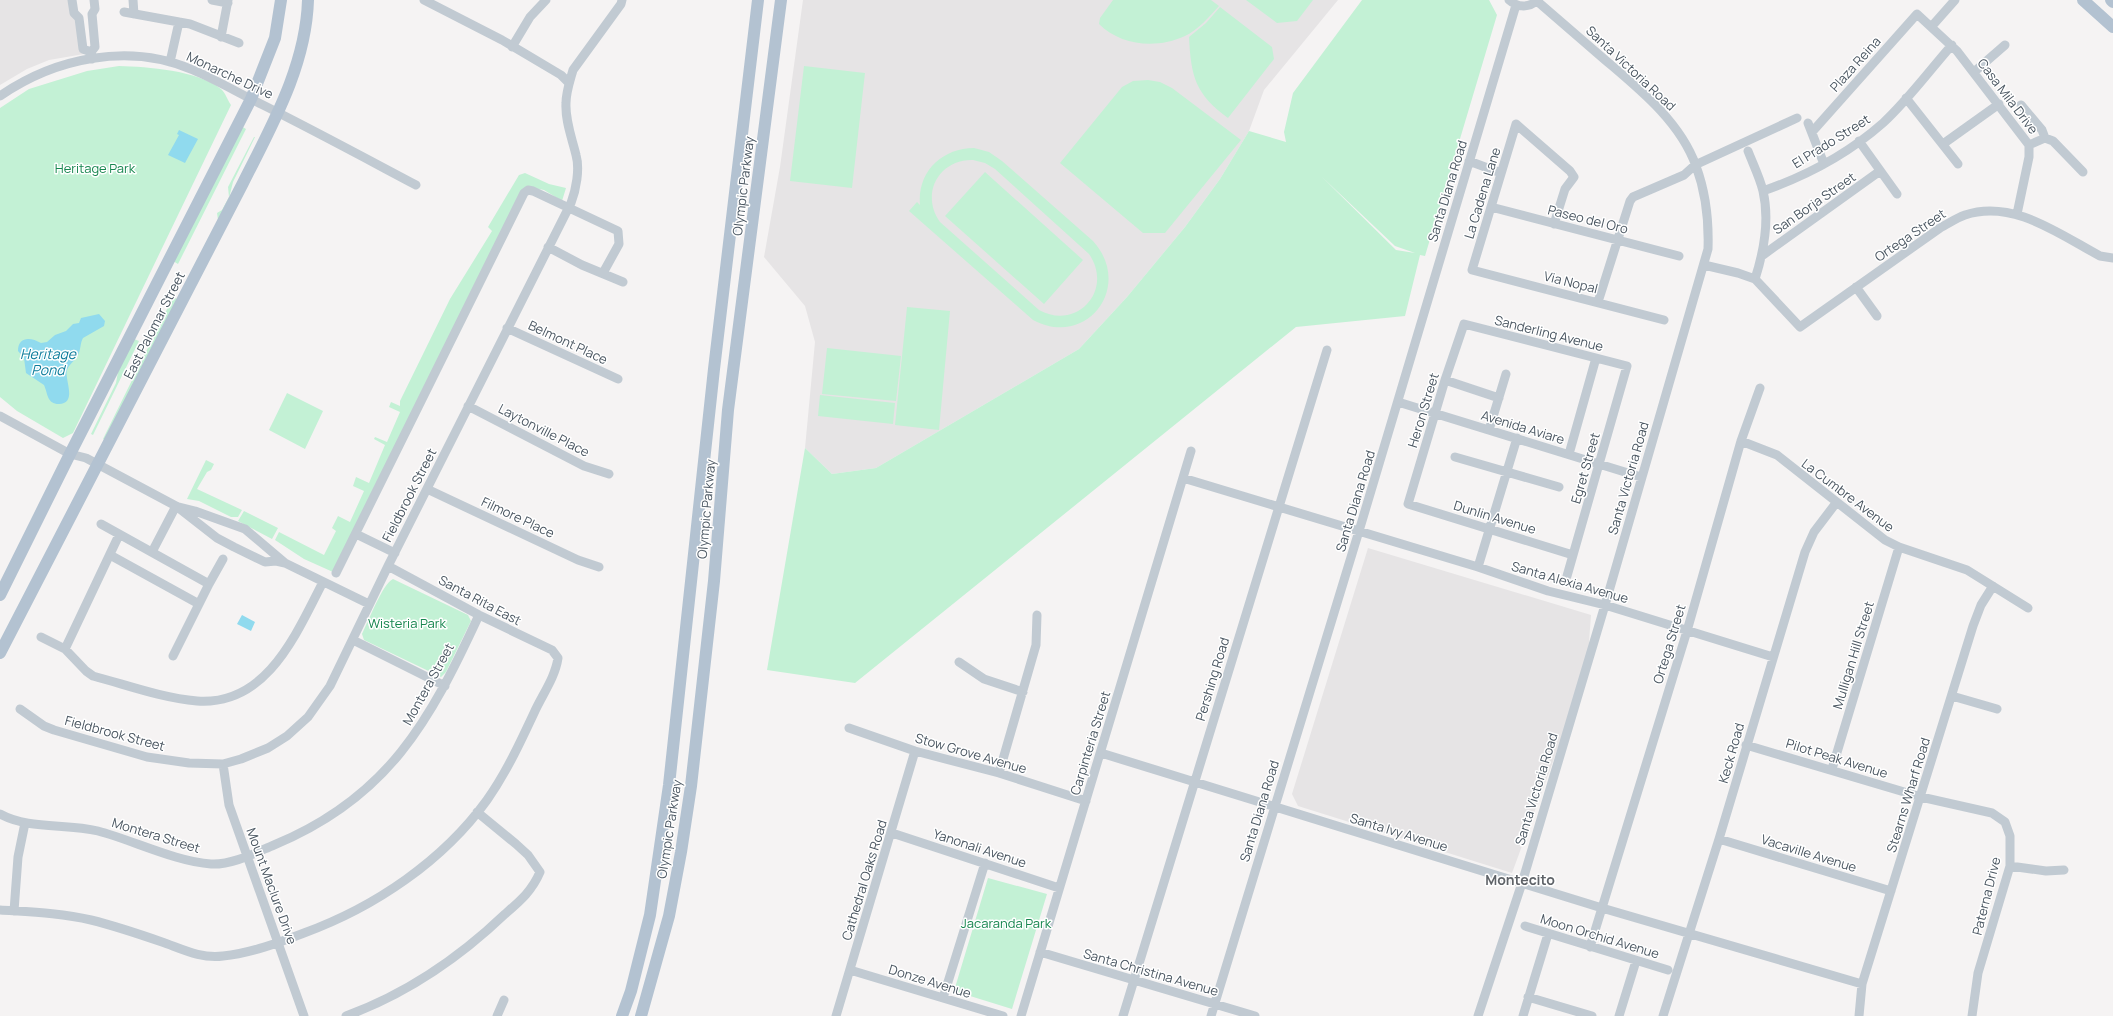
<svg xmlns="http://www.w3.org/2000/svg" width="2113" height="1016" font-family="Manrope,sans-serif">
<style>
.education{fill:#e6e4e5}
.green{fill:#c3f1d5;fill-rule:evenodd}
.water{fill:#90daee}
.lines{fill:none;stroke-linecap:round;stroke-linejoin:round}
.minor{stroke:#c1cad2;stroke-width:9}
.major{stroke:#b3c2d1;stroke-width:12}
.labels{text-anchor:middle;stroke-width:3;stroke-linejoin:round;paint-order:stroke}
.street-label{font-size:13px;fill:#4a5661;stroke:#fff}
.park-label{font-size:13px;fill:#17864f;stroke:#fff}
.water-label{font-size:14px;font-style:italic;fill:#0c7c9b;stroke:#fff}
.neighbourhood-label{font-size:14px;font-weight:bold;fill:#5f6368;stroke:#fff}
</style>
<rect width="100%" height="100%" fill="#f5f3f3"/>
<path class="education" d="M0 0H75L84 54 49 60 27 69 0 85Z
M803 0H1338L1264 90 1249 131 1220 179 1185 227 1127 297 1079 349 876 468 832 474 805 448 815 342 805 306 764 257 780 167Z
M1368 548 1591 615 1587 669 1512 873 1298 806 1292 794Z"/>
<path class="green" d="M1113 0H1211L1219 6C1209 17 1198 30 1185 36 1157 49 1121 46 1099 24L1100 18Z
M1246 0H1313L1297 21 1277 23Z
M1362 0H1489L1497 15 1425 256 1420 255 1405 316 1296 327 855 683 767 670 805 448 832 474 876 468 1079 349 1127 297 1185 227 1220 179 1249 131 1286 142 1284 132 1293 93ZM1321 176 1395 246 1415 253 1396 250Z
M1220 7 1272 47 1274 59 1228 118C1195 94 1191 76 1189 37L1206 23Z
M119 66C148 67 197 70 221 89 225 92 228 101 231 105L73 433 63 438 17 411 0 397V108L29 89 87 71Z
M804 66 865 73 852 188 790 181Z
M1148 80 1160 82 1172 88 1241 140 1165 233H1143L1060 163 1122 87 1133 81Z
M241 126 246 129 178 264 173 261Z
M254 137H255L233 182 229 198 218 220 217 213 222 210 229 197 228 187Z
M974 148 989 152 1002 161 1093 241C1134 286 1087 349 1033 320L909 211 917 202 920 205C917 172 942 148 974 148ZM973 160 985 163 995 169 1089 254C1114 290 1077 331 1039 310L940 222C920 194 939 159 973 160Z
M985 172 1083 260 1044 304 945 216Z
M525 173 549 184 566 188 562 201 544 190 529 187 333 572 304 559 275 540 279 532 324 555 336 531 332 528 338 516 350 522 364 491 353 486 356 477 369 483 385 445 374 439 375 437 387 442 400 412 389 407 391 402 400 406V401L450 299 492 231 488 227 519 175Z
M173 297 177 299 107 441 103 439Z
M907 307 950 311 939 430 895 425Z
M134 339 139 341 93 435 91 434 116 383 118 372Z
M827 348 901 356 896 401 822 394Z
M287 393 323 411 305 449 269 430Z
M820 395 895 403 893 424 818 416Z
M206 460 214 464 211 470 207 472 197 489 242 510 238 517H231L199 501 187 499Z
M244 511 278 528 272 539 238 521Z
M393 579 468 615 471 621 446 672 441 677 364 640 362 634C368 622 383 583 393 579Z
M988 878 1047 894 1012 1009 954 991Z"/>
<path class="water" d="M179 130 198 139 185 163 168 155 179 135 177 134Z
M99 314 105 321 104 326 83 338C80 343 81 349 78 355 75 361 69 364 67 370 64 379 78 403 59 404 47 404 48 394 44 385L26 373 24 358 18 351C18 336 31 337 41 343L47 342 55 335 66 331 73 324 79 323 81 318Z
M242 615 255 622 251 631 237 624Z"/>
<g class="lines">
<path class="minor" d="M72 0 74 13 79 18 83 49 91 52 92 59
M133 0 134 14
M212 0 228 3
M424 0 502 40 561 75 569 83
M1509 0C1518 8 1529 8 1538 0
M124 12 190 24 239 43
M1932 26 1955 0
M221 37 228 0
M512 47 530 17 546 0
M91 52 95 47 92 14 95 9 94 0
M170 62 179 22
M1974 72 2005 45
M0 96C55 58 129 42 193 70 217 80 240 94 263 105 315 131 365 158 416 185
M1906 98 1958 164
M2021 105 2042 130 2045 138
M1808 123 1824 164
M1812 132 1917 14 1957 51 2029 145V157L2017 214
M1859 141 1897 194
M1943 144 1999 104
M2029 145 2045 138 2053 141 2083 172
M1748 151C1753 164 1760 178 1763 191 1770 221 1764 251 1755 279
M1469 161 1501 173
M1763 191C1806 176 1849 153 1883 123 1908 100 1929 71 1952 45
M1491 207 1679 256
M1554 224 1565 189 1574 177 1570 171 1516 124 1472 270 1664 320
M548 247 582 265 623 282
M1763 255 1880 171
M1704 265 1738 273 1755 279 1800 327 1940 228C1948 224 1956 218 1965 215 2013 199 2059 234 2100 256L2113 258
M1856 287 1877 316
M1598 302 1630 201 1633 197 1684 175 1695 165 1797 118
M507 328 618 379
M1445 380 1499 398
M1398 402 1641 477
M468 406 584 466 609 474
M0 416 70 454 86 458 176 506 217 538 234 547 265 562 276 561 285 563 369 604
M1489 430 1506 374
M1741 441 1777 455 1885 540 1899 547 1967 570 2028 608
M1569 454 1596 358
M1455 457 1559 487
M1183 478 1478 567 1548 591 1605 605 1773 657
M427 489 578 560 599 567
M179 507 195 511 245 529 285 563
M101 524 209 584 173 656
M356 534 395 553
M152 552 176 506
M110 555 199 604
M1478 567 1517 438
M336 573 524 193 528 190 533 191 618 231 619 244 603 273
M1567 576 1627 366 1464 324 1445 380 1408 504 1573 555
M209 584 223 559
M41 637 65 649 86 671 93 676C127 685 162 698 197 701 267 706 296 634 323 582
M353 640 445 686
M65 649 119 535
M959 662 984 679 1023 692
M1952 696 1997 709
M20 709 44 726 54 730 147 757 189 763 223 764 241 759 268 748 287 736 308 717 330 686 388 566 571 203C576 190 580 169 576 155 572 138 565 121 566 103 566 92 570 81 573 70L621 4 622 0
M849 728 915 751 999 773 1086 801
M1746 745 1921 797 1992 813 2005 822 2010 836V866L1978 973 1972 1016
M1101 753 1602 908 1862 984
M223 764 229 805 304 1016
M1832 769 1899 547
M999 773 1036 645 1037 615
M0 814C29 830 66 823 98 831 132 840 177 862 211 864 232 865 255 853 274 845 388 798 430 721 479 615
M892 833 1059 888
M1719 839 1891 891
M2010 866 2046 871 2064 870
M0 910C30 912 61 913 91 920 115 926 139 934 162 942 182 949 201 959 223 956 251 953 278 943 304 933 375 907 443 861 487 800 506 773 520 743 534 713 542 695 555 678 558 658L552 650 479 615 388 566
M14 911 18 857 25 823
M1525 926 1668 970
M1590 947 1687 631 1741 441 1760 388
M1040 952 1255 1016
M850 970 1003 1016
M1528 997 1592 1016
M943 998 985 863
M346 1016C406 994 459 958 505 914 520 901 532 891 540 872L528 855 516 844 477 812
M497 1016 504 1000
M836 1016 915 751
M1021 1016 1191 451
M1123 1016 1327 350
M1211 1016 1359 531 1516 5
M1478 1016 1522 883 1605 605 1708 249C1709 220 1706 193 1696 166 1680 121 1638 88 1604 59 1581 39 1559 20 1537 1
M1523 1016 1548 934
M1619 1016 1636 961
M1663 1016 1719 839 1805 552 1814 532 1836 503
M1859 1016 1862 984 1973 626 1981 605 1993 586"/>
<path class="major" d="M2083 0 2113 27
M2111 0 2113 2
M0 595 70 454 251 99 275 38 281 0
M0 653 243 183C272 125 306 66 308 0
M622 1016 631 991 650 915 669 785 714 369 758 0
M641 1016 669 916 681 852 691 786 714 581 728 410 781 0"/>
</g>
<g class="labels">
<g class="street-label">
<text transform="translate(1855 64) rotate(-48)" y="5">Plaza Reina</text>
<text transform="translate(1631 68) rotate(43)" y="5">Santa Victoria Road</text>
<text transform="translate(230 75) rotate(25)" y="5">Monarche Drive</text>
<text transform="translate(2008 96) rotate(53)" y="5">Casa Mila Drive</text>
<text transform="translate(1831 141) rotate(-32)" y="5">El Prado Street</text>
<text transform="translate(743 186) rotate(-83)" y="5">Olympic Parkway</text>
<text transform="translate(1447 191) rotate(-73)" y="5">Santa Diana Road</text>
<text transform="translate(1482 193) rotate(-73)" y="5">La Cadena Lane</text>
<text transform="translate(1814 203) rotate(-35)" y="5">San Borja Street</text>
<text transform="translate(1588 219) rotate(14)" y="5">Paseo del Oro</text>
<text transform="translate(1910 235) rotate(-34)" y="5">Ortega Street</text>
<text transform="translate(1571 282) rotate(14)" y="5">Via Nopal</text>
<text transform="translate(154 325) rotate(-63)" y="5">East Palomar Street</text>
<text transform="translate(1549 333) rotate(14)" y="5">Sanderling Avenue</text>
<text transform="translate(568 342) rotate(25)" y="5">Belmont Place</text>
<text transform="translate(1423 410) rotate(-73)" y="5">Heron Street</text>
<text transform="translate(1523 427) rotate(17)" y="5">Avenida Aviare</text>
<text transform="translate(544 430) rotate(27)" y="5">Laytonville Place</text>
<text transform="translate(1585 468) rotate(-74)" y="5">Egret Street</text>
<text transform="translate(1628 478) rotate(-74)" y="5">Santa Victoria Road</text>
<text transform="translate(409 495) rotate(-63)" y="5">Fieldbrook Street</text>
<text transform="translate(1848 495) rotate(37)" y="5">La Cumbre Avenue</text>
<text transform="translate(1355 501) rotate(-73)" y="5">Santa Diana Road</text>
<text transform="translate(706 509) rotate(-85)" y="5">Olympic Parkway</text>
<text transform="translate(518 517) rotate(25)" y="5">Filmore Place</text>
<text transform="translate(1495 517) rotate(17)" y="5">Dunlin Avenue</text>
<text transform="translate(1570 582) rotate(16)" y="5">Santa Alexia Avenue</text>
<text transform="translate(480 600) rotate(28)" y="5">Santa Rita East</text>
<text transform="translate(1669 644) rotate(-73)" y="5">Ortega Street</text>
<text transform="translate(1853 655) rotate(-73)" y="5">Mulligan Hill Street</text>
<text transform="translate(1212 679) rotate(-73)" y="5">Pershing Road</text>
<text transform="translate(428 684) rotate(-61)" y="5">Montera Street</text>
<text transform="translate(115 733) rotate(15)" y="5">Fieldbrook Street</text>
<text transform="translate(1090 743) rotate(-73)" y="5">Carpinteria Street</text>
<text transform="translate(971 753) rotate(16)" y="5">Stow Grove Avenue</text>
<text transform="translate(1731 753) rotate(-74)" y="5">Keck Road</text>
<text transform="translate(1837 758) rotate(17)" y="5">Pilot Peak Avenue</text>
<text transform="translate(1536 789) rotate(-73)" y="5">Santa Victoria Road</text>
<text transform="translate(1908 795) rotate(-73)" y="5">Stearns Wharf Road</text>
<text transform="translate(1259 811) rotate(-73)" y="5">Santa Diana Road</text>
<text transform="translate(669 829) rotate(-81)" y="5">Olympic Parkway</text>
<text transform="translate(1399 832) rotate(17)" y="5">Santa Ivy Avenue</text>
<text transform="translate(156 835) rotate(17)" y="5">Montera Street</text>
<text transform="translate(980 848) rotate(18)" y="5">Yanonali Avenue</text>
<text transform="translate(1809 853) rotate(17)" y="5">Vacaville Avenue</text>
<text transform="translate(864 880) rotate(-73)" y="5">Cathedral Oaks Road</text>
<text transform="translate(272 886) rotate(70)" y="5">Mount Maclure Drive</text>
<text transform="translate(1986 896) rotate(-76)" y="5">Paterna Drive</text>
<text transform="translate(1600 936) rotate(17)" y="5">Moon Orchid Avenue</text>
<text transform="translate(1151 972) rotate(16)" y="5">Santa Christina Avenue</text>
<text transform="translate(930 981) rotate(17)" y="5">Donze Avenue</text>
</g>
<g class="park-label">
<text x="95" y="173">Heritage Park</text>
<text x="407" y="628">Wisteria Park</text>
<text x="1006" y="928">Jacaranda Park</text>
</g>
<g class="water-label">
<text x="48" y="359">Heritage<tspan x="48" dy="16">Pond</tspan></text>
</g>
<g class="neighbourhood-label">
<text x="1520" y="885">Montecito</text>
</g>
</g>
</svg>
